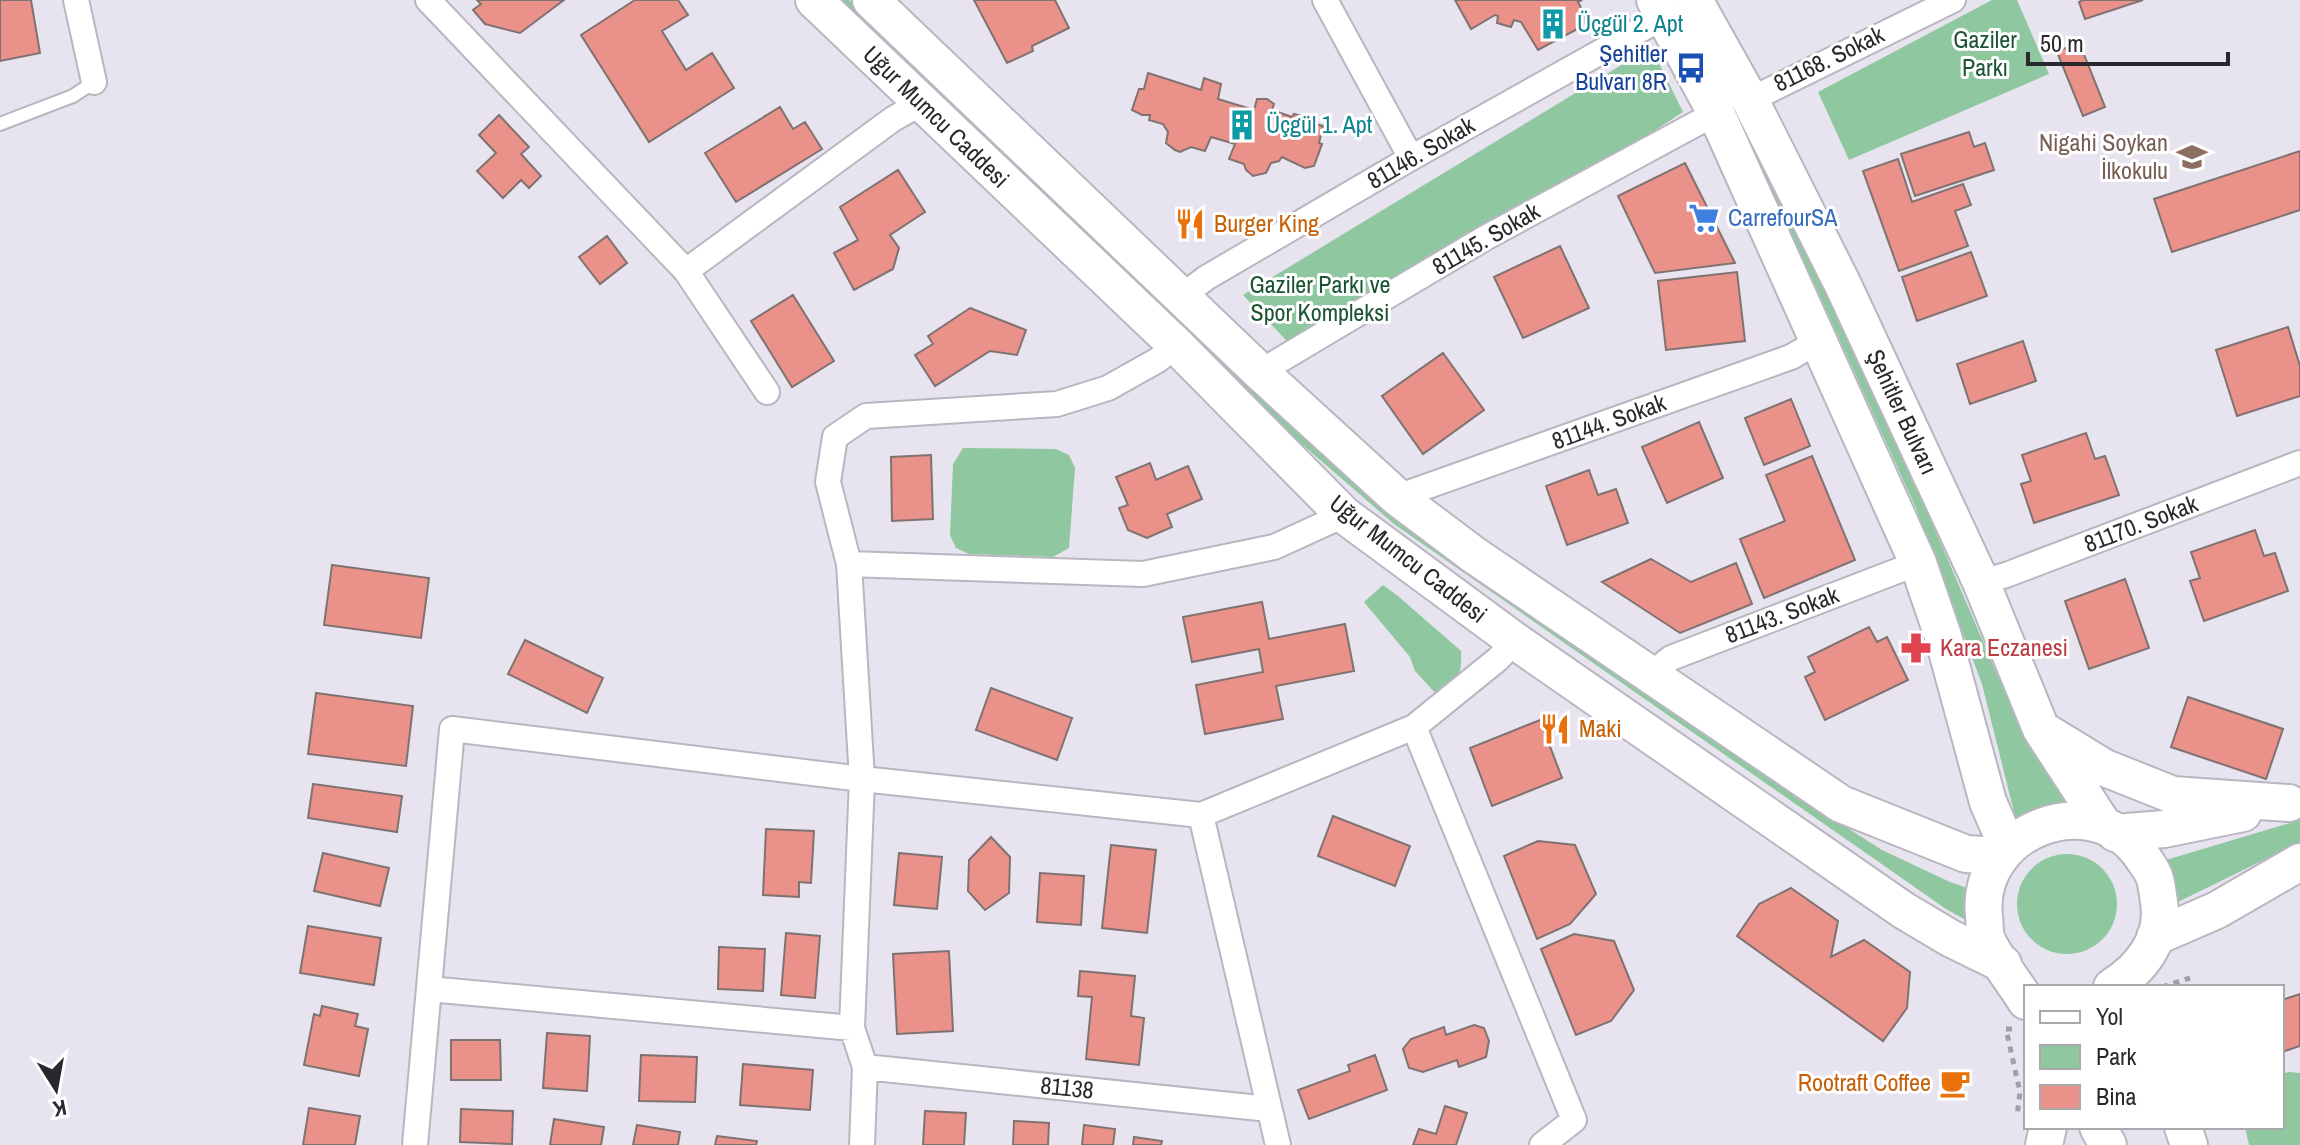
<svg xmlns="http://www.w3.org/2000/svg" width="2300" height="1145" font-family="'Archivo Narrow',sans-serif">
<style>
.green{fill:#8fc8a0}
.building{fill:#ea918a;stroke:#7f7271;stroke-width:2}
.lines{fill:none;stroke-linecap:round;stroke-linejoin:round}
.lane-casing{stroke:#bab6c1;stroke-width:16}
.street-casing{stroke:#bab6c1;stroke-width:28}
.secondary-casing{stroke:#bab6c1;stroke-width:40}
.path{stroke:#a19ea7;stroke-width:5;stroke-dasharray:6 6;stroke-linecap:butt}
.lane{stroke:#fff;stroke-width:12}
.street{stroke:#fff;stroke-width:24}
.secondary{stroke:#fff;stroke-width:36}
.labels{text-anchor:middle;stroke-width:6;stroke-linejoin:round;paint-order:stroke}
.culture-label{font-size:24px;fill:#0d838f;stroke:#fff;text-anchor:start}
.park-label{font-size:24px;fill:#1a5431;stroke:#fff}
.transit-label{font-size:24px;fill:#164399;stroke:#fff;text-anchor:end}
.street-label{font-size:24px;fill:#29282c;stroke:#fff}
.education-label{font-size:24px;fill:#785e54;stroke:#fff;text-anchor:end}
.shop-label{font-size:24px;fill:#366cbe;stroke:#fff;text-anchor:start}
.food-label{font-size:24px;fill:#c56008;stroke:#fff;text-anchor:start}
.health-label{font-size:24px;fill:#be3a42;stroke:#fff;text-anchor:start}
</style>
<rect width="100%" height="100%" fill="#e7e3ef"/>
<path class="green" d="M837 0H849L1270 405 1397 516 1771 779 1882 850 1950 882 1973 890 1980 928 1946 909 1394 524 1267 414Z
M1673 0H1680L1821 280 1923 502 2000 681 2066 805 2016 820 1982 684 1915 506 1814 283Z
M1992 0H2017L2049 74 1849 160 1818 92Z
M1651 47 1683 112 1305 360 1243 295Z
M963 448 1056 449 1069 455 1075 468 1069 548 1053 557 969 554 956 548 950 535 953 464Z
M1383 585 1398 596 1461 651C1462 677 1458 681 1439 697L1415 671 1410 657 1364 602Z
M2300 820V842L2176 903 2166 860Z
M2017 904a50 50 0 1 1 100 0a50 50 0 1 1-100 0Z
M2289 1072 2300 1073V1145H2249L2245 1127H2282V1074Z"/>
<path class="building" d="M0 0H31L40 53 0 61Z
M477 0H564L520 33 485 24 473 10 481 4Z
M635 0H678L688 15 662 31 686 70 712 53 734 88 649 142 581 35Z
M974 0H1055L1069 28 1032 46 1033 51 1007 63Z
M1455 0H1582L1578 2 1585 16 1583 26 1538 50 1521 22 1514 20 1511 27 1497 23 1498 16 1495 15 1471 29Z
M2083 0H2143L2085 19 2079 2Z
M2079 42 2105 107 2083 116 2057 52Z
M1148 73 1201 90 1204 78 1221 84 1218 99 1254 110 1257 99H1267L1274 104 1272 110 1292 117 1294 114 1301 116 1300 119 1323 126 1319 143 1322 144 1314 166 1305 168 1282 157 1279 161 1271 163 1266 173 1253 176 1246 170 1244 164 1229 159 1235 144 1211 137 1205 151 1191 147 1180 152 1175 150 1166 143 1168 132 1163 124 1149 120 1150 115H1142L1132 110 1139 89H1144Z
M780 107 793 129 805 122 822 149 736 202 705 153Z
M499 115 529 147 521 154 541 176 529 188 521 180 503 198 477 171 496 153 479 135Z
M1969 132 1974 147 1985 143 1994 170 1915 196 1901 154Z
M2300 151V210L2172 252 2154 199Z
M1898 159 1912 202 1963 184 1971 205 1955 211 1968 246 1899 271 1863 171Z
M1685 163 1735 263 1655 273 1618 196Z
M898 170 925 212 890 235 899 248 893 269 854 290 834 253 858 240 840 207Z
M607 236 627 263 600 284 579 257Z
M1560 246 1589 308 1523 338 1494 277Z
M1971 252 1987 296 1917 321 1902 277Z
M1737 272 1745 341 1666 350 1658 281Z
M793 295 834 361 792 387 751 321Z
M970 308 1026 330 1017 355 990 351 935 386 915 355 933 344 928 336Z
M2288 327 2300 366V396L2237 416 2216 350Z
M2023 341 2036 381 1970 404 1957 364Z
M1443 353 1484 410 1423 454 1382 396Z
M1791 399 1810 446 1764 465 1745 418Z
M1699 422 1723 478 1667 503 1642 447Z
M2086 433 2095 459 2105 456 2119 495 2034 523 2021 484 2031 481 2022 455Z
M931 455 933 519 892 521 891 457Z
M1812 456 1855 560 1764 598 1740 539 1785 521 1766 475Z
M1150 463 1156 480 1188 466 1202 499 1167 514 1172 527 1147 538 1128 530 1119 508 1128 505 1116 477Z
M1589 470 1598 495 1616 489 1628 523 1567 545 1546 486Z
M2255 530 2264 556 2275 553 2288 591 2204 621 2190 581 2200 578 2191 552Z
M1651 559 1691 582 1736 563 1752 604 1680 633 1602 582Z
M332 565 429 578 421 638 324 625Z
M2125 579 2149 648 2089 669 2065 601Z
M1262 602 1269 639 1345 624 1354 671 1276 686 1283 719 1205 734 1196 685 1263 672 1259 649 1192 662 1183 617Z
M1869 627 1877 642 1887 637 1908 680 1825 720 1805 677 1815 672 1808 657Z
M525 640 603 678 587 713 508 674Z
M991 688 1072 718 1057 760 976 730Z
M316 693 413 706 406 766 308 754Z
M2188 697 2283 729 2266 779 2171 747Z
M1540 720 1562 778 1492 806 1470 748Z
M313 784 402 796 397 832 308 818Z
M1333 816 1410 846 1395 886 1318 856Z
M766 829 814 831 811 883 799 882V897L763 895Z
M991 837 1010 857 1009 893 985 910 968 891 969 860Z
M1538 841 1575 845 1596 894 1570 924 1537 939 1504 856Z
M1111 845 1156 850 1147 933 1102 928Z
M323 853 389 868 380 906 314 891Z
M899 853 942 857 937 909 894 905Z
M1040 873 1084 876 1081 925 1037 922Z
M1791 888 1838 921 1831 957 1864 940 1910 972 1907 1008 1883 1041 1737 936 1759 904Z
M308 926 381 938 374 985 300 973Z
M786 933 820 936 815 998 781 995Z
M1574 934 1614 941 1634 990 1611 1021 1576 1035 1541 949Z
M719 947 765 949 763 991 718 989Z
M949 951 953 1031 897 1034 893 954Z
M1080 971 1135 976 1131 1016 1144 1018 1139 1065 1086 1059 1092 997 1078 996Z
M2300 994V1046L2282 1052V1000Z
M322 1006 358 1014 355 1026 368 1029 359 1076 304 1065 314 1014 320 1016Z
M1474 1025 1484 1028 1489 1041 1486 1057 1459 1067 1457 1060 1423 1072 1409 1068 1403 1049 1411 1039 1444 1027 1446 1035Z
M547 1033 590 1036 587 1091 543 1088Z
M451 1040H500L501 1080H451Z
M641 1055 697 1057 695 1102 639 1101Z
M1375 1055 1387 1090 1309 1119 1298 1090 1350 1071 1348 1065Z
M743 1064 813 1070 810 1110 740 1105Z
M1445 1106 1467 1113 1456 1145H1413L1419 1129 1436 1134Z
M309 1108 360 1116 355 1145H303Z
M461 1109 513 1111 512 1144 460 1142Z
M925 1111 966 1113 964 1145H923Z
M554 1119 604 1127 601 1145H550Z
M1014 1121 1049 1123 1048 1145H1013Z
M637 1125 680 1132 678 1145H633Z
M1084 1125 1115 1129 1113 1145H1082Z
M717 1136 757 1141 756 1145H715Z
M1134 1137 1162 1141 1161 1145H1133Z"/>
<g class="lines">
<g class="lane-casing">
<path id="lane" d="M0 124 73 96 94 82"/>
</g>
<g class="street-casing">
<path id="street" d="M76 0 94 82
M428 0 686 271 767 392
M1325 0 1411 158
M1750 100 1953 0
M686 271 893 119 921 103
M1181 297 1206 278 1411 158 1665 16
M1260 372 1485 238 1716 113
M1397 497 1791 357 1819 341
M849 564 828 482 835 437 866 416 1057 404 1108 388 1158 360 1176 345
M1981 582 2006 575 2300 463
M1651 674 1671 658 1918 563
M1414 727 1574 1120 1542 1145
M1201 815 1278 1145
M429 989 852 1028
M865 1067 1269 1109
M415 1145 452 729 862 779 1201 815 1414 727 1498 659 1515 641
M862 1145 865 1067 852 1028 862 779 849 564 1143 574 1274 547 1344 515"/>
</g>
<g class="secondary-casing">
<path id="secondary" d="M814 0 1176 345 1344 515 1515 641 1903 910 1950 938 2003 964
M871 0 1260 372 1397 497 1474 555 1841 804 1966 854 1999 856
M1655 0 1716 113 1918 563 1943 636 1988 802 2008 848
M1694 0 1750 100 1843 285 1981 582 2041 729 2104 826
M2046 732 2105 768 2173 795 2289 803
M2115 833 2164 829 2243 813
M2155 937 2217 910 2300 862
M2026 1001C2015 983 1994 957 1987 940 1984 933 1985 923 1984 916 1975 829 2095 784 2143 858 2147 864 2153 871 2155 879 2157 886 2158 895 2159 902 2165 939 2141 969 2112 987
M2098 1127 2108 1145
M2183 1127 2189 1145
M2044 1145 2048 1127"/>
</g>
<path class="path" d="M2162 987 2190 978
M2012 1029H2006L2020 1092 2017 1116"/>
<use href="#lane" class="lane"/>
<use href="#street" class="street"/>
<use href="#secondary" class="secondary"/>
</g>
<defs>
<g id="building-bare" transform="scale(2.4)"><path d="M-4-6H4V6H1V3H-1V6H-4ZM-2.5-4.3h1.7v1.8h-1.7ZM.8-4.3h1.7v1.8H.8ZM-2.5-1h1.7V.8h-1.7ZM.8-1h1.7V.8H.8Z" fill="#0f9aa8" stroke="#fff" stroke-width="2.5" paint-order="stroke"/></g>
<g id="bus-bare" transform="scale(2.4)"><path d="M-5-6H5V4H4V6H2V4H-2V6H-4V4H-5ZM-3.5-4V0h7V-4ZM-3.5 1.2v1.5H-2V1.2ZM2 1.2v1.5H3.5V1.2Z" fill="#1a4fb4" stroke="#fff" stroke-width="2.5" paint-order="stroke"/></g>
<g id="school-bare" transform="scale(2.4)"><path d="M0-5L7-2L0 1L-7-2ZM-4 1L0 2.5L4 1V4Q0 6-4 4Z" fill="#8d6e63" stroke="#fff" stroke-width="2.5" paint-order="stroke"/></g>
<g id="supermarket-bare" transform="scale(2.4)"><path d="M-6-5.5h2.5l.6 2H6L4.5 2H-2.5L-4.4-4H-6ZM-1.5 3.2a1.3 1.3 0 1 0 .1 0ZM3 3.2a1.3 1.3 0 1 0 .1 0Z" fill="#3f7fe0" stroke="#fff" stroke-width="2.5" paint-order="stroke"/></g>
<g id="restaurant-bare" transform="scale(2.4)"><path d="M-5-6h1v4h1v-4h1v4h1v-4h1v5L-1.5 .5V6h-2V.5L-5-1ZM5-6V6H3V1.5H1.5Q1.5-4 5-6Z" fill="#e8710a" stroke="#fff" stroke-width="2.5" paint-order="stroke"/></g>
<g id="pharmacy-bare" transform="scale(2.4)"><path d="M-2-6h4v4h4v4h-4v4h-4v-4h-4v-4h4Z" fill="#e0444e" stroke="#fff" stroke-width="2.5" paint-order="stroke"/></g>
<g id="cafe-bare" transform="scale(2.4)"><path d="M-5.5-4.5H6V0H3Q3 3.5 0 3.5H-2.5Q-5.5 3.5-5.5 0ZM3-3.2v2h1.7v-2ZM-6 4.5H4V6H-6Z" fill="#e8710a" stroke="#fff" stroke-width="2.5" paint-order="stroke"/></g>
</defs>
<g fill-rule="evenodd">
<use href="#building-bare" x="1553" y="24"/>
<use href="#bus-bare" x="1691" y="68"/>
<use href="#building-bare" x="1242" y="125"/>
<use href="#school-bare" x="2192" y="157"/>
<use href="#supermarket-bare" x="1704" y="218"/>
<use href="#restaurant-bare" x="1190" y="224"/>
<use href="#pharmacy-bare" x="1916" y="648"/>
<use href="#restaurant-bare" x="1555" y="729"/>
<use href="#cafe-bare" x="1955" y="1083"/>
</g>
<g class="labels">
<g class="culture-label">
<text x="1577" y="32">Üçgül 2. Apt</text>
<text x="1266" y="133">Üçgül 1. Apt</text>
</g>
<g class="park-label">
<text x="1985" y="48">Gaziler<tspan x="1985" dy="28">Parkı</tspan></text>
<text x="1320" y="293">Gaziler Parkı ve<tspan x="1320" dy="28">Spor Kompleksi</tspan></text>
</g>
<g class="transit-label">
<text x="1667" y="62">Şehitler<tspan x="1667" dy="28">Bulvarı 8R</tspan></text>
</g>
<g class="street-label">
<text transform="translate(1829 59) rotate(-26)" y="8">81168. Sokak</text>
<text transform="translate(936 117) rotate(44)" y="8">Uğur Mumcu Caddesi</text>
<text transform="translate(1421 153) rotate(-30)" y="8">81146. Sokak</text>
<text transform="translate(1486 239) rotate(-30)" y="8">81145. Sokak</text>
<text transform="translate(1902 412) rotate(65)" y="8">Şehitler Bulvarı</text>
<text transform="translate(1609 422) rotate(-20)" y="8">81144. Sokak</text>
<text transform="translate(2141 524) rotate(-21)" y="8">81170. Sokak</text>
<text transform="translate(1408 559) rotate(38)" y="8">Uğur Mumcu Caddesi</text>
<text transform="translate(1782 615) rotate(-21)" y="8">81143. Sokak</text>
<text transform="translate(1067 1088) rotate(6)" y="8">81138</text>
</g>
<g class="education-label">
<text x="2168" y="151">Nigahi Soykan<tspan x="2168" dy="28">İlkokulu</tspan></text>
</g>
<g class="shop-label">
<text x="1728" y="226">CarrefourSA</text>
</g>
<g class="food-label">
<text x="1214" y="232">Burger King</text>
<text x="1579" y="737">Maki</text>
<text x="1931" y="1091" text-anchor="end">Rootraft Coffee</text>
</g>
<g class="health-label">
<text x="1940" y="656">Kara Eczanesi</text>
</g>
</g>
<rect x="2024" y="985" width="260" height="144" fill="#ffffff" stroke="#a9a9ab" stroke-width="2"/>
<rect x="2040" y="1011" width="40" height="12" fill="#ffffff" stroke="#a9a9ab" stroke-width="2"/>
<text x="2096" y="1025" font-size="24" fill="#29282c">Yol</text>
<rect x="2040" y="1045" width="40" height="24" fill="#8fc8a0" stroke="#a9a9ab" stroke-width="2"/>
<text x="2096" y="1065" font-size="24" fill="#29282c">Park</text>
<rect x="2040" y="1085" width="40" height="24" fill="#ea918a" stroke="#a9a9ab" stroke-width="2"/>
<text x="2096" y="1105" font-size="24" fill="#29282c">Bina</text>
<g transform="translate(56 1089) rotate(169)" stroke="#ffffff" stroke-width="6" paint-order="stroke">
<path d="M0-6L14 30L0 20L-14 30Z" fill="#29282c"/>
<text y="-12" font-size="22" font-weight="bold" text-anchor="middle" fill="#29282c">K</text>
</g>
<path d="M2028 52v12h200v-12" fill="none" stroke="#29282c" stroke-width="4"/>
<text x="2040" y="52" font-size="24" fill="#29282c" stroke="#ffffff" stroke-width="6" paint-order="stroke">50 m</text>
</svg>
